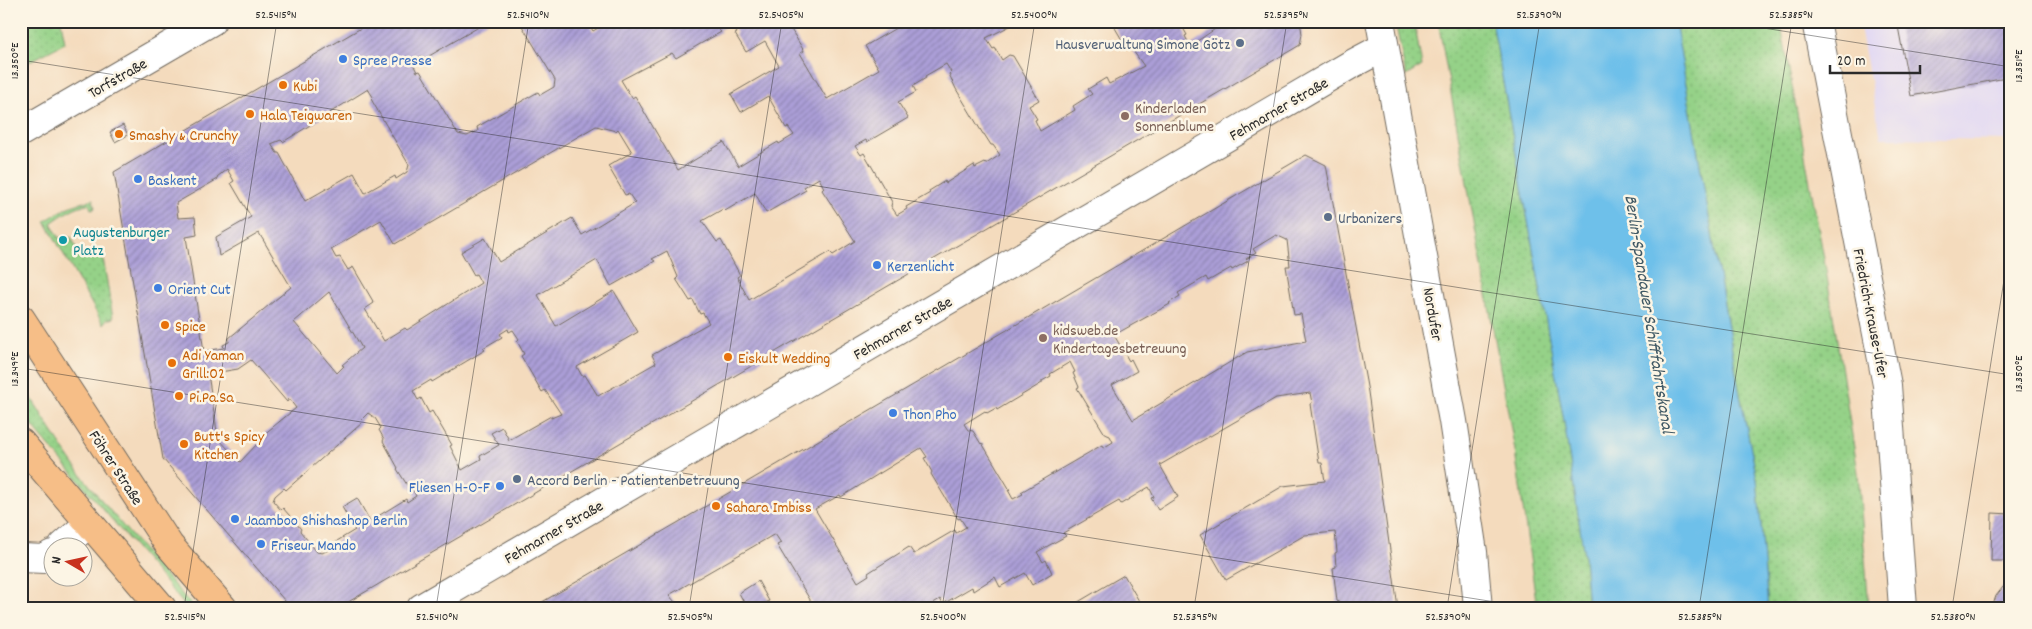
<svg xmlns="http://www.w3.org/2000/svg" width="2032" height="629" font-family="Dekko,sans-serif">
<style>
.built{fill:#dfd5f5}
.grass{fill:url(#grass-dots);stroke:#607e5a}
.water{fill:#6ec0ea;stroke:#4c768a}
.building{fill:url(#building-hatch);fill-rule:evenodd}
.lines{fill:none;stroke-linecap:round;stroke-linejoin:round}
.minor-casing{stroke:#71695e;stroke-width:30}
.major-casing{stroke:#71695e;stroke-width:30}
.minor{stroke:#fff;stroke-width:28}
.major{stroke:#f6be87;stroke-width:28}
.ticks{fill:none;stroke:#2b2b2b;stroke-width:1;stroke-opacity:0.45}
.service-dot{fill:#5c6f8a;stroke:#fcf5e5;stroke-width:2}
.shop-dot{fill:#3f7fe0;stroke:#fcf5e5;stroke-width:2}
.food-dot{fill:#e8710a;stroke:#fcf5e5;stroke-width:2}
.education-dot{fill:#8d6e63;stroke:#fcf5e5;stroke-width:2}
.culture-dot{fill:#0f9aa8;stroke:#fcf5e5;stroke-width:2}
.labels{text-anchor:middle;stroke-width:5;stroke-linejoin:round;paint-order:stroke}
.service-label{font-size:16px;fill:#4e5e75;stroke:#fcf5e5;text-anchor:start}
.shop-label{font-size:16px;fill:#366cbe;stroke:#fcf5e5;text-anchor:start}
.street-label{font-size:16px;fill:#2b2b2b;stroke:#fcf5e5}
.food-label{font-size:16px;fill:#c56008;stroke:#fcf5e5;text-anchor:start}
.education-label{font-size:16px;fill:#785e54;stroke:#fcf5e5;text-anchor:start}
.culture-label{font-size:16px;fill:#0d838f;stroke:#fcf5e5;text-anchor:start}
.water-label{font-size:18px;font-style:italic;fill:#3f5864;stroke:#fcf5e5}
.neatline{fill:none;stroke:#2b2b2b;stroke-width:2}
.ticks-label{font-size:12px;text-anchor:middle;fill:#2b2b2b}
</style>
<defs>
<pattern id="grass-dots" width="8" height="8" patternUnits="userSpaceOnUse" patternTransform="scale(1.25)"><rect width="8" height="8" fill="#95d288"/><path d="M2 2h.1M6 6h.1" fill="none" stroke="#81b476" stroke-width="1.8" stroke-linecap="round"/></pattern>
<pattern id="building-hatch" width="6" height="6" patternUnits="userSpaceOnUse" patternTransform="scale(1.25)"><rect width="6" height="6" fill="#ac9fd8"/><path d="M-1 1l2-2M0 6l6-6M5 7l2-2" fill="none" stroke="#8c82af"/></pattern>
</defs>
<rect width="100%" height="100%" fill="#fcf5e5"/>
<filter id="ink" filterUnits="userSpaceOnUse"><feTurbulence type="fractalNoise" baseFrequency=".02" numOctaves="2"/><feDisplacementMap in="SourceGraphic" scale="10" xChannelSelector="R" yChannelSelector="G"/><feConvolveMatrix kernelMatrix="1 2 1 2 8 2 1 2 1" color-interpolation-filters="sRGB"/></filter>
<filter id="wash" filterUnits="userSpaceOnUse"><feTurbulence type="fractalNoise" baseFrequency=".0096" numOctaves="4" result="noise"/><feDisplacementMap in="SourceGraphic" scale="20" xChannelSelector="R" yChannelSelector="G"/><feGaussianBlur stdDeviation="1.12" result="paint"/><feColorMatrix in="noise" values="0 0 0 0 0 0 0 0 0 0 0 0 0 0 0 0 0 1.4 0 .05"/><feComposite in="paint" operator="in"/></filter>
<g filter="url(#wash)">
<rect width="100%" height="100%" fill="#f4dbbd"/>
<path class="built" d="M1859 21H2011V140L1881 138Z
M21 602 84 604 87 608H21Z"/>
<path class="grass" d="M21 21H61L65 43 21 66Z
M1395 21H1414L1422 66 1406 76Z
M1438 21H1492L1564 421 1584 555 1588 608H1537L1515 451Z
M1675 21H1780L1825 264 1858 473 1869 608H1768L1757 479 1739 390Z
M93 199 95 208 91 209 89 204C76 205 62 215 51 223L62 242 71 237 80 255 102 252 113 318 106 320 103 324 45 221 68 207Z
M21 381C41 413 60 446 83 477 118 522 157 565 194 608H187L39 434 21 410Z"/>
<path class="water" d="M1492 21H1675L1739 390 1757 479 1768 608H1588L1584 555 1564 421Z"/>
<g id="blocks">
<path class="building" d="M373 21H489L424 59 422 56 412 62 417 72 420 71 458 134 467 136 478 131 477 127 538 92 540 95 554 87 555 80 519 21H587L593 31 610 21H786L804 51 800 53 827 99 879 69 865 46 908 21H1020L986 38 993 49 995 48 1002 60 1009 55 1013 56 1039 100 1029 106 1037 119 1035 120 1040 131 1075 110 1073 106 1092 94 1088 89 1106 78 1109 84 1144 66 1128 44 1125 45 1111 21H1179L1187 35 1185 36 1190 46 1227 21H1300L1302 34 1300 45 338 608H291L163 459 114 172ZM732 23 737 33 735 34 746 52 765 41 779 66 731 94 741 112 768 96 786 128 788 127 794 135 779 144 778 142 738 166 724 142 678 170 635 96 632 98 621 80 672 53 676 58 721 32 719 30ZM946 64 951 72 949 74 956 89 983 134H984L991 145H993L1000 155 986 164 985 163 975 168 974 165 946 183 945 181 929 191 930 193 906 207 907 209 897 215 891 206 892 202 864 153 861 155 855 146 866 140 867 142 908 118 898 102 916 92 913 86 926 78 925 76ZM368 89 373 97 371 99 409 165 407 172 396 179 395 176 365 193 354 173 305 201 279 153H277L271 144 281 140 283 142ZM596 126 616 131 618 129 632 152 608 166 625 195 629 194 635 203 582 235 572 218 499 262 485 238 461 252 474 275 476 274 481 283 407 330 405 328 384 341 365 309 374 303 353 267 348 270 340 257 336 258 331 249 381 220 395 244ZM227 169 234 181 231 183 251 217 216 237 219 256 259 233 291 287 229 338V342L223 345 224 348 204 351 186 237 197 235 195 217 178 218 176 203 218 179 217 177ZM819 178 824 188 822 190 855 241 833 255 830 252 749 300 737 277 740 275 721 240 717 242 702 221 723 209 725 211 755 193 766 213 806 190 804 187ZM667 251 678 277 676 279 690 301 693 300 700 314 703 313 709 323 652 355 656 363 598 396 585 375 582 376 577 367 638 332 614 291 556 326 538 295 597 260 611 286 655 261 652 259ZM329 292 362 348 342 365 344 366 337 373 294 322ZM508 329 509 332 513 330 519 339 517 341 524 354 521 356 542 392 545 390 561 414 551 418V416L509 440 502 427 491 433 499 445 480 456 481 459 462 470 450 446 452 445 432 411 429 413 421 398 418 400 413 391 431 380 432 382 485 350 483 348 502 337 500 334ZM251 360 287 402 289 399 296 408 257 440 259 442 240 462 218 438 208 374 238 369ZM368 413 375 418 381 428 379 430 384 439 383 441 398 468 397 469 409 488 411 486 416 496 407 502 406 499 370 521 357 498 342 507 355 530 337 541 336 546 322 553 317 552 300 531 301 529 283 508 281 510 273 501 275 496 284 488 286 490 362 423 360 421Z
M1897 21H2011V77L1911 96Z
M123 125 128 135 115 142 110 132Z
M1306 155 1326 165 1368 392 1398 608H1344V604H1341L1337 601 1333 568 1336 567 1335 553 1337 552 1335 532 1305 535 1226 580 1200 535 1283 486 1325 481 1322 463H1319L1310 404 1312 403 1310 393 1276 398 1160 465 1178 497 1158 510 1151 498 1154 497 1149 487 1121 504 1119 501 1063 533 1066 536 1037 552 1043 562 1046 560 1052 573 1032 585 1025 573 1000 587 995 577 973 591 972 587 943 604 940 599 925 608H815L777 545 781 543 775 534 669 595 680 608H649L646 602 636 608H532ZM1276 235 1287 240 1290 266H1286L1294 315 1301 314 1306 341 1247 352 1133 420 1112 385 1137 371 1131 359 1129 361 1114 335 1170 304 1169 303 1180 296 1178 293 1206 277 1208 281 1231 268 1232 270 1248 261 1246 259 1256 253 1253 249ZM1070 362 1075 372 1073 373 1079 387 1077 388 1105 434 1110 436 1113 442 1103 448 1102 445 1021 492 1023 494 1013 499 1008 490H1010L982 443 981 444 973 431 968 430 964 424 985 411 987 413 996 408 997 410 1042 383V381L1051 376 1050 374ZM921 448 927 457 924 458 932 472 931 474 958 519 960 518 966 527 956 533 955 530 914 554 909 547 868 573 869 575 858 582 815 509 840 495 841 497Z
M1992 513 2011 514V561H1991Z
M1124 575 1143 608H1068Z
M758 581 769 601 757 608H747L739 593Z
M2011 583V608H1992L1996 596 2003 587Z"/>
</g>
</g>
<g filter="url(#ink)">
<use href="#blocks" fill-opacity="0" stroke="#71695e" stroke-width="1"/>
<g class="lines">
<g class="minor-casing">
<path id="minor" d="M1380 21 1453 421 1473 552 1478 608
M1816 21 1887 385 1903 608
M21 132 212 21
M63 546 89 523
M21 558 45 559 52 554
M421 608 1350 65 1384 47"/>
</g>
<g class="major-casing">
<path id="major" d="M21 319 169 545 223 608
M21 443 162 608"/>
</g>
<use href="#minor" class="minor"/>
<use href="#major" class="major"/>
</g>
</g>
<path class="ticks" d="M1719 21 2011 67M21 40 24 21M21 60 2011 375M21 368 1533 608M184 608 277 21M436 608 529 21M689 608 782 21M942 608 1035 21M1194 608 1287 21M1447 608 1540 21M1699 608 1792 21M1952 608 2011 236"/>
<g class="service-dot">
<circle cx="1240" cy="43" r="5"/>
<circle cx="1328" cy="217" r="5"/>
<circle cx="517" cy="479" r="5"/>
</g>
<g class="shop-dot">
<circle cx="343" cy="59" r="5"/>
<circle cx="138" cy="179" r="5"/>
<circle cx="877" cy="265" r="5"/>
<circle cx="158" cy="288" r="5"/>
<circle cx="893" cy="413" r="5"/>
<circle cx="500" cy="486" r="5"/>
<circle cx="235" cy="519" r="5"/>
<circle cx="261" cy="544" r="5"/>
</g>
<g class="food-dot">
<circle cx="283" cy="85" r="5"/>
<circle cx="250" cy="114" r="5"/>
<circle cx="119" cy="134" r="5"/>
<circle cx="165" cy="325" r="5"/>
<circle cx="728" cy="357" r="5"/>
<circle cx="172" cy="363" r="5"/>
<circle cx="179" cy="396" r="5"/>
<circle cx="184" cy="444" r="5"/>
<circle cx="716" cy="506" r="5"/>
</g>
<g class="education-dot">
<circle cx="1125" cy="116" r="5"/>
<circle cx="1043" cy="338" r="5"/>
</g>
<circle class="culture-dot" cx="63" cy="240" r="5"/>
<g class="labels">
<g class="service-label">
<text x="1230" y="49" text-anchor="end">Hausverwaltung Simone Götz</text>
<text x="1338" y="223">Urbanizers</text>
<text x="527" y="485">Accord Berlin - Patientenbetreuung</text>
</g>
<g class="shop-label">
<text x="353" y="65">Spree Presse</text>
<text x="148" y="185">Baskent</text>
<text x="887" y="271">Kerzenlicht</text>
<text x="168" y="294">Orient Cut</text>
<text x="903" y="419">Thon Pho</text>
<text x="490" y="492" text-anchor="end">Fliesen H-O-F</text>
<text x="245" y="525">Jaamboo Shishashop Berlin</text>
<text x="271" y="550">Friseur Mando</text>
</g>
<g class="street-label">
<text transform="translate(117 77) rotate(-30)" y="6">Torfstraße</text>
<text transform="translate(1278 108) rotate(-30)" y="6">Fehmarner Straße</text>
<text transform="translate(1872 313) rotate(79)" y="6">Friedrich-Krause-Ufer</text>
<text transform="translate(1434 314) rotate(80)" y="6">Nordufer</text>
<text transform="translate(902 327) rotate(-30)" y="6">Fehmarner Straße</text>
<text transform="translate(117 467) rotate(57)" y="6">Föhrer Straße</text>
<text transform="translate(553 531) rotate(-30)" y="6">Fehmarner Straße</text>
</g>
<g class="food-label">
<text x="293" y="91">Kubi</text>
<text x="260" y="120">Hala Teigwaren</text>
<text x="129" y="140">Smashy &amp; Crunchy</text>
<text x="175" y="331">Spice</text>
<text x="182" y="360">Adi Yaman<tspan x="182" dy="18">Grill:02</tspan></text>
<text x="738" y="363">Eiskult Wedding</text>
<text x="189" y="402">Pi.Pa.Sa</text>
<text x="194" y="441">Butt's Spicy<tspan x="194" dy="18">Kitchen</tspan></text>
<text x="726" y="512">Sahara Imbiss</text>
</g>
<g class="education-label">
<text x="1135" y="113">Kinderladen<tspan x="1135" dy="18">Sonnenblume</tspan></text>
<text x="1053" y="335">kidsweb.de<tspan x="1053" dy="18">Kindertagesbetreuung</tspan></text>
</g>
<g class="culture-label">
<text x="73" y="237">Augustenburger<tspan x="73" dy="18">Platz</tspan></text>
</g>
<g class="water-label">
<text transform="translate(1650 314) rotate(81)" y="6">Berlin-Spandauer Schifffahrtskanal</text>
</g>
</g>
<rect width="2032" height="629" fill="none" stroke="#fcf5e5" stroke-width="55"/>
<g transform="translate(68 562) rotate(279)"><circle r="24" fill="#fcf5e5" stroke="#a8a49b"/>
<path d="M0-4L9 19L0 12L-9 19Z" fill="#c8321e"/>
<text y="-8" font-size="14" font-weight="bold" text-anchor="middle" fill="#2b2b2b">N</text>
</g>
<path d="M1830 65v8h90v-8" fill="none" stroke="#2b2b2b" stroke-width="2.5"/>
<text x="1837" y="65" font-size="15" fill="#2b2b2b" stroke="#fcf5e5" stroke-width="4" paint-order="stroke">20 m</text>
<rect x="28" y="28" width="1976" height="574" class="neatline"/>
<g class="ticks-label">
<text x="276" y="18">52.5415°N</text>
<text x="528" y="18">52.5410°N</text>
<text x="781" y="18">52.5405°N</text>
<text x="1034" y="18">52.5400°N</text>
<text x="1286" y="18">52.5395°N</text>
<text x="1539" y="18">52.5390°N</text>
<text x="1791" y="18">52.5385°N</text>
<text transform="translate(14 61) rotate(-90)" y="4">13.350°E</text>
<text transform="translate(2018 66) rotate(-90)" y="4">13.351°E</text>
<text transform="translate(14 369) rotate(-90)" y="4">13.349°E</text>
<text transform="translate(2018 374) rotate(-90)" y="4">13.350°E</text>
<text x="185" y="620">52.5415°N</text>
<text x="437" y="620">52.5410°N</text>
<text x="690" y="620">52.5405°N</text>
<text x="943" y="620">52.5400°N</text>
<text x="1195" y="620">52.5395°N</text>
<text x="1448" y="620">52.5390°N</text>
<text x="1700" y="620">52.5385°N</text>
<text x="1953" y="620">52.5380°N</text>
</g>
</svg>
